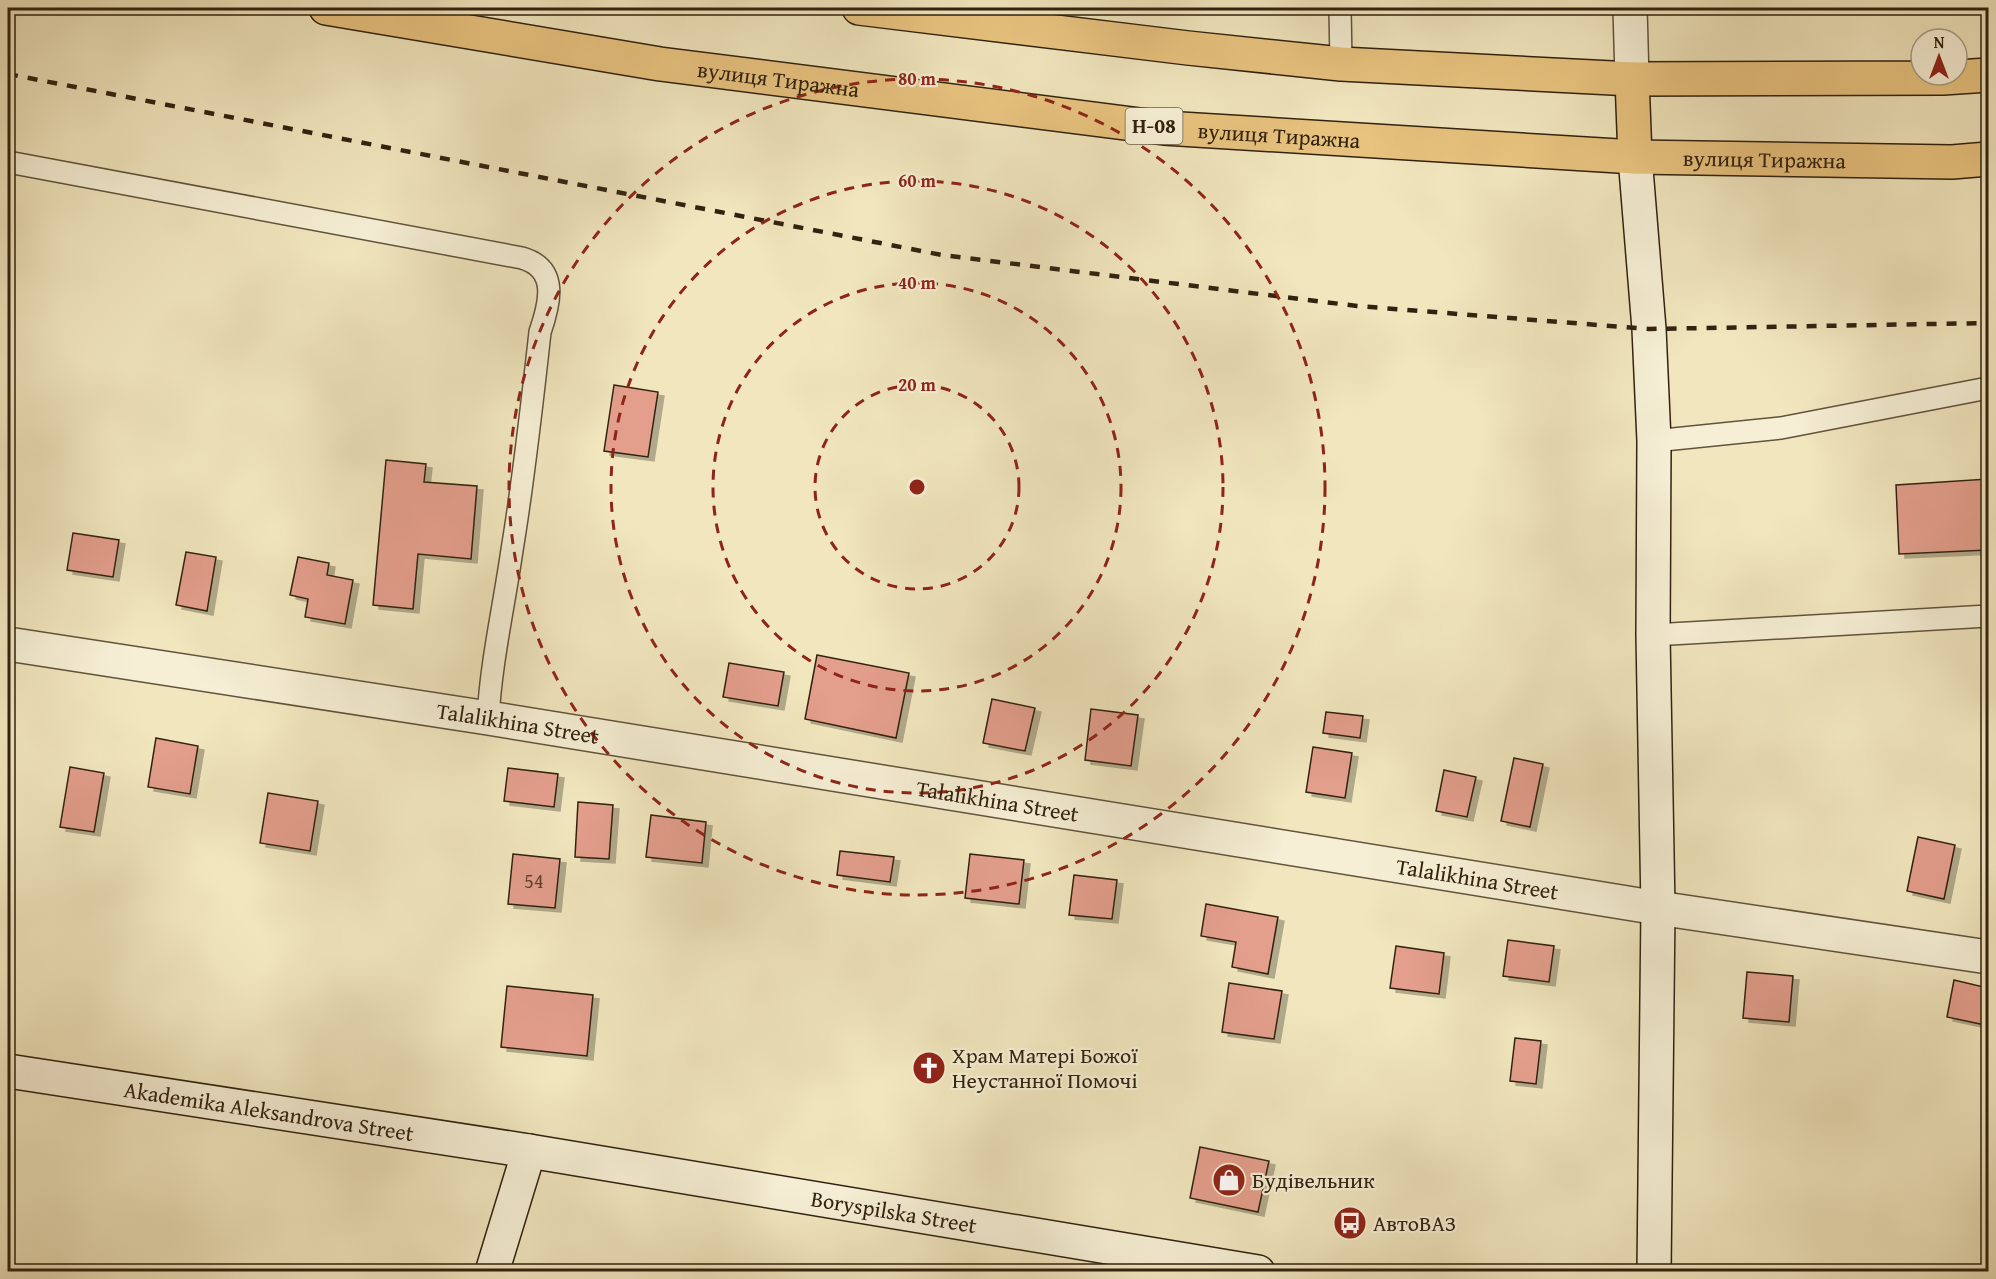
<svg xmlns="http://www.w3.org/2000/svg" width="1996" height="1279" font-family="'Gentium Book Plus',serif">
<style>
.building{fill:#e39e8c;stroke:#312210;stroke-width:1.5;filter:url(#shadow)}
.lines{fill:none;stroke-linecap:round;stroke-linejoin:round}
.lane-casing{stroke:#61533c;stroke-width:24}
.street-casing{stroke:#61533c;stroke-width:36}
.secondary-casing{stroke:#312210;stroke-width:36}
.primary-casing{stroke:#312210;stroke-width:36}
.lane{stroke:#f6efd5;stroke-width:21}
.street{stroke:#f6efd5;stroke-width:33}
.secondary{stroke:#f6efd5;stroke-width:33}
.primary{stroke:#e8c37f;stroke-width:33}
.rail{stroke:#312210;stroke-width:4.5;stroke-dasharray:10 10;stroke-linecap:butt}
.ring{fill:none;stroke:#8f2418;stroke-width:3;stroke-dasharray:10 8}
.labels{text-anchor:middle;stroke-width:4.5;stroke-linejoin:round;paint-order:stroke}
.number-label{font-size:20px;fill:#5e412f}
.shield{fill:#f6efd5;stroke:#6c604b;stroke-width:1.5}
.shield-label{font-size:21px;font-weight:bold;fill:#312210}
.street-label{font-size:22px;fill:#312210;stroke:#f6efd5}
.poi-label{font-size:22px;fill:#312210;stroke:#f6efd5;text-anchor:start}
.centre{fill:#8f2418;stroke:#f6efd5;stroke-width:3}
.ring-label{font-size:18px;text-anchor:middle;font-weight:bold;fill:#8f2418;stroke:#f6efd5;stroke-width:4.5;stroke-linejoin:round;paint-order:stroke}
</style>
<defs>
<filter id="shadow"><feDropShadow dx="6" dy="4" stdDeviation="0" flood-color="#0004"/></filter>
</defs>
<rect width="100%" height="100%" fill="#f1e6be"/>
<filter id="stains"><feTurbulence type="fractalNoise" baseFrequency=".00333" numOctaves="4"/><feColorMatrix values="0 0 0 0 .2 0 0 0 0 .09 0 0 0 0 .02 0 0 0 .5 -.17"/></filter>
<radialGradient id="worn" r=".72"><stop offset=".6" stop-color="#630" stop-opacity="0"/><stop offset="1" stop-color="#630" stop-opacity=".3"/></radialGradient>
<path class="building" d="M614 385 658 392 648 457 604 451Z
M386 460 426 464 424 482 477 486 471 559 418 554 413 609 373 605Z
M1988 479V550L1899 554 1896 485Z
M73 533 119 540 113 577 67 570Z
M186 552 216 557 207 611 176 605Z
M298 557 329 563 327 575 353 580 345 624 305 617 308 599 290 595Z
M817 655 909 673 896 738 805 719Z
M729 663 784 672 778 706 723 697Z
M992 699 1035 708 1025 751 983 743Z
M1091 709 1138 715 1131 766 1085 760Z
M1326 712 1363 716 1360 738 1323 733Z
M156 738 198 746 190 794 148 787Z
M1313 747 1352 753 1345 798 1306 792Z
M1514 758 1543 764 1530 827 1501 821Z
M70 767 104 773 94 832 60 827Z
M508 768 558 774 554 807 504 801Z
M1444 770 1476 777 1467 817 1436 811Z
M268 793 318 801 310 851 260 843Z
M578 802 613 805 609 859 575 857Z
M651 815 706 822 702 863 646 857Z
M1918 837 1955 845 1944 899 1907 891Z
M840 851 894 857 890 882 837 875Z
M513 854 560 859 555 908 508 904Z
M970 854 1024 860 1019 904 965 898Z
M1074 875 1117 880 1112 919 1069 915Z
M1206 904 1278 917 1268 974 1232 967 1236 942 1201 936Z
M1508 940 1554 946 1549 982 1503 976Z
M1396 946 1444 953 1439 994 1390 988Z
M1747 972 1793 976 1789 1022 1743 1018Z
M1954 980 1988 988V1008L1985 1025 1947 1017Z
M1229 983 1282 991 1274 1039 1222 1032Z
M507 986 593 995 587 1056 501 1047Z
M1515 1038 1541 1041 1536 1084 1510 1081Z
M1200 1147 1269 1161 1258 1212 1190 1198Z"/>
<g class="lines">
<g class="lane-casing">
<path id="lane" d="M1340 8 1341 64
M8 162 522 258C559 269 550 303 540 332 532 405 524 478 512 550 504 606 491 662 488 718
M1654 441 1781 428 1988 388
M1653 635 1988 616"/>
</g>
<g class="street-casing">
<g id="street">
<path d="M1630 8 1632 79"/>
<path id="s1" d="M8 644 488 718 1658 908 1988 957"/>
</g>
</g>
<g class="secondary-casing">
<g id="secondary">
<path d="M1635 157 1649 329 1654 441 1653 635 1658 908 1654 1272"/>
<path id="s2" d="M8 1071 529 1151 1258 1272"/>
<path d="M492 1272 529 1151"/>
</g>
</g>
<g class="primary-casing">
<g id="primary">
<path id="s3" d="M326 8 660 64 1164 128 1635 157 1952 162 1988 159"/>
<path d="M859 8 1188 48 1341 64 1632 79 1943 78 1988 75"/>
<path d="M1632 79 1635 157"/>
</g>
</g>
<use href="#lane" class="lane"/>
<use href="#street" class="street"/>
<use href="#secondary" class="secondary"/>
<use href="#primary" class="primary"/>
<path class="rail" d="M8 74 942 255 1357 306 1649 329 1988 323"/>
</g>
<g class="ring">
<circle cx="917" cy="487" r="102"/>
<circle cx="917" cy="487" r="204"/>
<circle cx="917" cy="487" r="306"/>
<circle cx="917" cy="487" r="408"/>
</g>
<defs>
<g id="church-disc" transform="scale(1.725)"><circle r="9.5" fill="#8f2418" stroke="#f6efd5"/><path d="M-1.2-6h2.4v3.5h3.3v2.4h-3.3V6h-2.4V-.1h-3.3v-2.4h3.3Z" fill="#fff"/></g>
<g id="shop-disc" transform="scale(1.725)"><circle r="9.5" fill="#8f2418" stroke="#f6efd5"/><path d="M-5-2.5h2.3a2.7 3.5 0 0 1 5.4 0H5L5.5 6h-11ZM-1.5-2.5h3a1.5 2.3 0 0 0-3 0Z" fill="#fff"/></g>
<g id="bus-disc" transform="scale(1.725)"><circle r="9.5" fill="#8f2418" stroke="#f6efd5"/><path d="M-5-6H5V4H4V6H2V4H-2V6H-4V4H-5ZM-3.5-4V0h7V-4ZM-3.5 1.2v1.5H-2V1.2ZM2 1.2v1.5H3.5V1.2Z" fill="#fff"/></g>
</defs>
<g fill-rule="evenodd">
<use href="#church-disc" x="929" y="1068"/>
<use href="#shop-disc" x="1229" y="1180"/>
<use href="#bus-disc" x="1350" y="1223"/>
</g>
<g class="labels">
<g class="number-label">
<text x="534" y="888">54</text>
</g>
<rect class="shield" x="1125.5" y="108" width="57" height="36" rx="4.5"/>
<g class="shield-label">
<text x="1154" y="133">Н-08</text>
</g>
<g class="street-label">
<text dy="8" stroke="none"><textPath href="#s3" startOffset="458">вулиця Тиражна</textPath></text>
<text dy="8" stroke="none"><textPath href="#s3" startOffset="962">вулиця Тиражна</textPath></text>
<text dy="8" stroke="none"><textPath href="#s3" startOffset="1448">вулиця Тиражна</textPath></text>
<text dy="8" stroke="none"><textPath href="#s1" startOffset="516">Talalikhina Street</textPath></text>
<text dy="8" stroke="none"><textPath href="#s1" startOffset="1002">Talalikhina Street</textPath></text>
<text dy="8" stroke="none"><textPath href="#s1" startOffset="1488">Talalikhina Street</textPath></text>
<text dy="8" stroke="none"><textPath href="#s2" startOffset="264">Akademika Aleksandrova Street</textPath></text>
<text dy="8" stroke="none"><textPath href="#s2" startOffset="897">Boryspilska Street</textPath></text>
</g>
<g class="poi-label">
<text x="952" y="1063">Храм Матері Божої<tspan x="952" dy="25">Неустанної Помочі</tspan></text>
<text x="1252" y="1188">Будівельник</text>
<text x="1373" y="1231">АвтоВАЗ</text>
</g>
</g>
<circle cx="917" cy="487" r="9" class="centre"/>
<g class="ring-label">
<text x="917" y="85">80 m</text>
<text x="917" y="187">60 m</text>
<text x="917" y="289">40 m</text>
<text x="917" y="391">20 m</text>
</g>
<rect width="1996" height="1279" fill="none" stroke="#f1e6be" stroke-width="30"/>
<rect x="9" y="9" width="1978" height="1261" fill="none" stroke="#312210" stroke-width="3"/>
<rect x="15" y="15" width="1966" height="1249" fill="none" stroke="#312210" stroke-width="1.5"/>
<g transform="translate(1939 57)"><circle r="28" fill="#f6efd5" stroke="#a79d86" stroke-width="1.5"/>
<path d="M0-4.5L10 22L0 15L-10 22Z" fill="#8f2418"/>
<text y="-9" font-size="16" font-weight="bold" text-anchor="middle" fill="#312210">N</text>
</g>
<rect width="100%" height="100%" filter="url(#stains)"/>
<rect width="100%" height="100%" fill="url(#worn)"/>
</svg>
